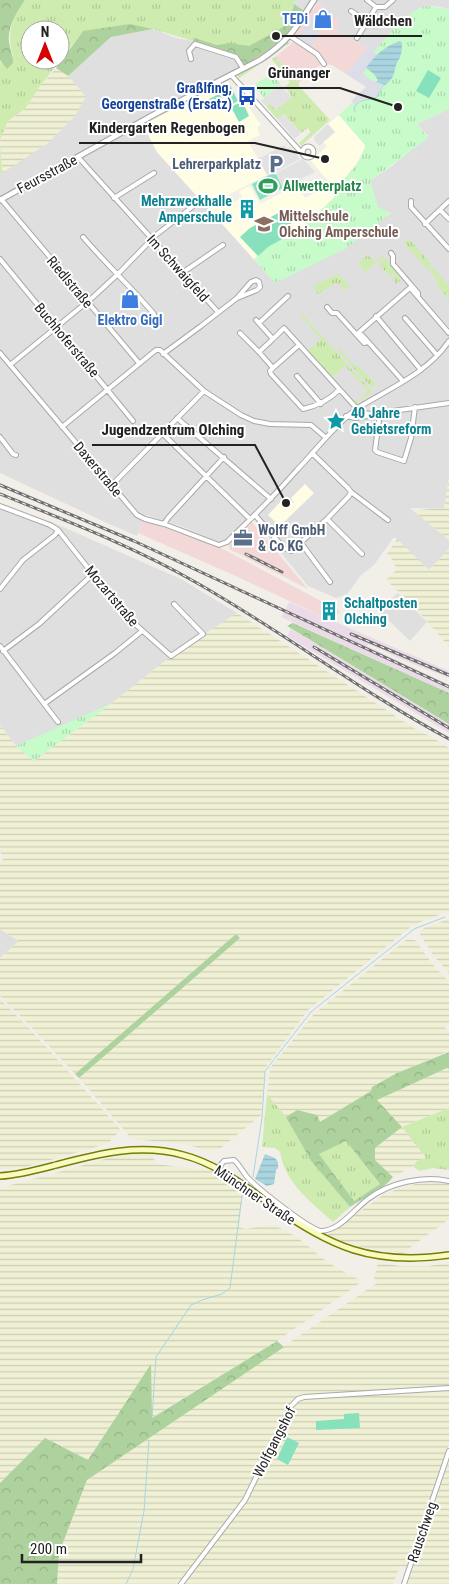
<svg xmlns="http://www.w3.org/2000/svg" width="449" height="1584" font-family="'Roboto Condensed',sans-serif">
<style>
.residential{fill:#e0dfdf}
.commercial{fill:#f2d9d8}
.industrial{fill:#ebdbe8}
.education{fill:#fffee5}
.farmland{fill:url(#farmland-rules)}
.grass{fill:url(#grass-tufts);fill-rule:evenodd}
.forest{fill:url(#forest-crowns);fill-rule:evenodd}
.park{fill:url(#park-tufts)}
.pitch{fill:#86e1bc}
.parking{fill:#e2e2e2}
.plaza{fill:#dddde8}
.water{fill:url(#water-rules)}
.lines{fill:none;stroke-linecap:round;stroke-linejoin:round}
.stream{stroke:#a9d5e0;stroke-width:1}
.minor-casing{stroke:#a9a9a9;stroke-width:6}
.tertiary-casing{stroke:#a9a9a9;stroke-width:7}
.secondary-casing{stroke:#747f03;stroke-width:8}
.minor{stroke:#fff;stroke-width:4}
.tertiary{stroke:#fff;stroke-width:4.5}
.secondary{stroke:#f9fbbe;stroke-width:5}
.rail-casing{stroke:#707070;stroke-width:3}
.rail{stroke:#fff;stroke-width:1;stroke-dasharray:4;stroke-linecap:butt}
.labels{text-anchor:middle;stroke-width:4;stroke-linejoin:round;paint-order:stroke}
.shop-label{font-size:14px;font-weight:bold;fill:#366cbe;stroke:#fff;text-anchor:end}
.transit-label{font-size:14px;font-weight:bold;fill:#164399;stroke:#fff;text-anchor:end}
.service-label{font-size:14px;font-weight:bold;fill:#4e5e75;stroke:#fff;text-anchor:end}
.street-label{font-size:14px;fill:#222;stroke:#fff}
.leisure-label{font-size:14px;font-weight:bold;fill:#27864d;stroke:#fff;text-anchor:start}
.culture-label{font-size:14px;font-weight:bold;fill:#0d838f;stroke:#fff;text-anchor:start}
.education-label{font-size:14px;font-weight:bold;fill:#785e54;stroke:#fff;text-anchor:start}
.leader{fill:none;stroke:#222;stroke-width:2}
.callout-dot{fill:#222;stroke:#fff;stroke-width:2}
.callout-label{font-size:15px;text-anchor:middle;font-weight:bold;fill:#222;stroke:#fff;stroke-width:4;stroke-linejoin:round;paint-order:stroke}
</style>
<defs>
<pattern id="farmland-rules" width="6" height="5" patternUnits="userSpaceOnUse" patternTransform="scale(1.25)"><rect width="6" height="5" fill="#eff0d4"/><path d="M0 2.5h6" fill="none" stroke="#cdceb6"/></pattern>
<pattern id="grass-tufts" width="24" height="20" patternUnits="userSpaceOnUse" patternTransform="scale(1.25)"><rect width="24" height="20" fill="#ceecaf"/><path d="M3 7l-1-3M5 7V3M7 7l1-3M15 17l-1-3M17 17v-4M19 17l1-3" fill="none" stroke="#b1ca96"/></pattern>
<pattern id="forest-crowns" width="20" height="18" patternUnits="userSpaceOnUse" patternTransform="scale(1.25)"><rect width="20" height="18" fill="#aed29d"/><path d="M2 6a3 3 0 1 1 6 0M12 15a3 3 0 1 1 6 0" fill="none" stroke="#95b487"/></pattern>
<pattern id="park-tufts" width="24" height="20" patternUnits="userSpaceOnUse" patternTransform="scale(1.25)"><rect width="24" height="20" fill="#c7fbca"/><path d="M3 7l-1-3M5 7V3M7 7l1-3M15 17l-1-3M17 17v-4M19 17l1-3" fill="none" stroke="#abd7ad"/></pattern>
<pattern id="water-rules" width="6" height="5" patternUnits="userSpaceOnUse" patternTransform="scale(1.25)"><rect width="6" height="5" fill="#a9d5e0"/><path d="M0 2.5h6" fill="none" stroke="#91b7c0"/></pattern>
</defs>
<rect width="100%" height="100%" fill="#f2efe9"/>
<path class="residential" d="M295 0H449V9L435 6 420 8 411 14 395 29 374 52 336 31 339 23 318 2 307 14 294 4Z
M153 29 176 38 193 41 224 52 232 53 237 56 243 64 246 70 143 125 157 152 275 283 345 248 391 213 378 208 370 181 392 166 428 136 417 124 449 109V478L444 509 410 508 449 540V549L429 570 394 537 374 565 361 575 347 594 336 598 308 586 251 516 225 540 221 542 213 540 178 525 146 515 137 536 107 523 0 473V173H2L86 97 68 76 111 37Z
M0 505 54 523 181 579 237 613 171 656 112 703 34 761 16 746 0 725Z
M398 593 427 622 410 641 378 610Z
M0 929 19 941 0 958Z"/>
<path class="commercial" d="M318 2 339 23 336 31 368 49 346 74 332 65 324 64 317 67 299 83 275 57 290 45 294 40 293 35 299 27 310 10 314 9Z
M144 520 223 549 340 611 332 621 238 577 138 533Z
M252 522 308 589 229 549V544Z"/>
<path class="industrial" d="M289 602 449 671V678L403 660 369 644 367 646 449 685V693L281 617Z
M291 629 449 724V733L287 636Z"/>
<path class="education" d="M227 81 238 101 243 99 261 125 257 127 260 135 248 141 267 175 222 198 226 206 242 198 239 191 250 186 260 204 297 185 305 198 328 186 336 195 314 217 299 230 268 247 254 259 157 152 143 125Z
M339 115 365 145 364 149 355 166 335 189 311 161 327 146 323 142 335 132 328 124Z
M305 484 314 493 280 526 268 515 286 496 293 502 292 504 294 502 291 498Z"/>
<path class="farmland" d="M56 68 68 76 86 97 74 117 47 144 2 173 0 143 1 137 8 121 25 109 40 86Z
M449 478V540L415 512 420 510 444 508Z
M397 539 429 570 449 549V647L414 606 386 580 397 569 391 558 387 554Z
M237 613 420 732 428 735 449 748V911L413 925 308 1010 265 1068 261 1115 220 1149 208 1151 186 1144 132 1139 79 1078 240 938 236 934 75 1074 33 1029 0 996V958L19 941 0 929V862L4 858 0 852V725L16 746 34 761 112 703 171 656Z
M446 920H449V973L433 955 420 934 424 928Z
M406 940H415L433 965 449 982V1023L444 1026 449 1033V1051L397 1073 372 1087 371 1091 320 1122 297 1110 286 1117 267 1094 270 1068 314 1014Z
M0 999 29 1028 121 1130 107 1144 25 1167 0 1169Z
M447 1068 449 1069V1108L402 1127 426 1158 417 1161 413 1166 393 1177 375 1160V1148L402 1127 376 1100Z
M140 1153 153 1154 155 1164 210 1170 227 1180 243 1191 239 1227 246 1229 269 1225 278 1227 298 1238 327 1262 351 1276 363 1281 277 1341 151 1418V1365L88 1460 45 1438 0 1483V1188L120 1155Z
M435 1183 449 1184V1219L403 1253 361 1247 326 1236 383 1195 395 1190 416 1184Z
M378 1263 400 1266H428L449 1263V1444L407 1567 400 1566 393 1584H57L59 1553 87 1480 377 1283 374 1278Z
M449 1461V1584H407Z"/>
<path class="grass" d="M25 0H295L291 17 283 27 248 47 239 44 217 45 194 39 193 41 153 29 83 31 40 86 25 109 8 121 1 137 0 143 2 173H0V60L1 63 13 56C6 32 12 20 25 0ZM30 30H60V60H30Z
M291 42 238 79V74L286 43Z
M275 57 299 83V86L330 120 301 146 299 143 311 132 308 128 301 133 284 114 277 119 266 106 269 103 292 97 285 87 290 82 282 74 283 72 273 61 272 59Z
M409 239 432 265 428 270 404 243Z
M368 255 375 262 383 255 385 256 365 272 358 263Z
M386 258 403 278 396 284 392 278 396 275 394 273 389 276 379 264Z
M434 268 449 286V300L436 284 439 282 429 271Z
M338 274 350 286 344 291 340 284 334 283 331 287 317 294 313 286Z
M301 313 372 392V393L355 404 352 401 359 400 368 391 345 366 331 378 307 352 321 339 300 315Z
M340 349 356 367 358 366 376 384 372 388 338 351Z
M267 1094 286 1117 311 1161 350 1207 333 1222C311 1202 285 1183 280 1152L275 1148 262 1147Z
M449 1108V1170L433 1168 419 1171 413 1166 417 1161 426 1158 402 1127Z
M345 1140 380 1184 354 1201 319 1154Z"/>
<path class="forest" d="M0 0H25C17 12 7 27 9 42 10 49 13 55 13 63L7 69 0 60Z
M294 4 304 11C285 39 273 49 244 65L237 56 232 53 224 52 193 41 194 38 217 45 231 43 249 46 283 27 291 17Z
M130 24 153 29 111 37 68 76 56 68 83 31Z
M293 623 449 693V724L287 626Z
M236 934 240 938 79 1078 75 1074Z
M449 1052V1069L447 1068 377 1100 402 1127 375 1148V1160L393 1177C382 1191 364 1197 350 1207L311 1161 286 1117 297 1110 317 1115 320 1122 371 1091 372 1087 397 1073ZM346 1141 380 1184 354 1201 319 1154Z
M277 1341 284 1347 87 1480 59 1553 57 1584H0V1483L45 1438 88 1460 151 1364 152 1418Z"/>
<path class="park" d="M427 6 449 9V109L417 124 428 138 370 181 378 207 391 213 345 249 275 283 254 259 268 247 299 230 314 217 339 193 335 189C346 177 363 161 365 145L339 115 352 103 355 104C366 95 377 103 382 84L371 80 363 74 377 54 374 52C389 35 404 12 427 6Z
M273 73 279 79 278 81 280 84 264 99 255 84Z
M112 703 34 761 16 746Z"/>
<path class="pitch" d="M428 70 441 78 429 98 416 91Z
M230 85 238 101 231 105 225 96 210 104 207 100 223 92 222 89Z
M242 101 249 116 239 122 231 107Z
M275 172 283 188 260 200 252 184Z
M284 210 295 232 268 247 258 256 240 237 250 228Z
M359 1413 360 1428 316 1430V1421L344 1419V1414Z
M287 1437 299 1443 288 1465 277 1459Z"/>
<path class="parking" d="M280 85 292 97 276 111 269 103 266 106 261 101Z
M283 114 301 133 295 139 277 119Z
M328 124 335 132 319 146 314 140 315 139 314 137Z
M284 145 287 149 290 147 300 159 268 176 258 159Z
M302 158 315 172 283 188 276 173 301 160Z"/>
<path class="plaza" d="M315 12 325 23 320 26 322 28 310 48 296 39Z
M368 48 377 54 363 74 371 80 382 84 377 96 360 100 355 105 351 101 366 87 346 74Z"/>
<path class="water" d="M400 41 402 43C402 54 401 54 397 63 392 75 397 75 385 85L376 82 378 80 374 74 366 68C376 54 384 47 400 41Z
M265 1154 275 1158 278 1162V1168L276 1170 274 1184 267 1186 255 1179Z"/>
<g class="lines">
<path class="stream" d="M355 112 354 108C359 98 368 101 377 97L383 85
M253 1177 262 1118 265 1071 311 1012 414 929 445 917
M152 1418 156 1357 191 1305 202 1300 222 1294 230 1288 242 1196 244 1193
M126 1584 133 1569 144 1511 149 1440"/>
<g class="minor-casing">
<path id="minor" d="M367 0 376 7H385L393 0
M351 11 367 22
M290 36 317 54 324 64
M357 38 376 7
M191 59 189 51 195 44 236 57 243 68
M231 75 300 151H303
M302.5 152a5.5 5.5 0 1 1 11 0a5.5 5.5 0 1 1-11 0Z
M78 157 218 312
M114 198 154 173
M1 199 139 363
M411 201V207L449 249
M440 210 449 219
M425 224 449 201
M83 237C106 264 131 287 154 314
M391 253 393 256V264L418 293V297
M0 259 133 421
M182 273 223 245
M413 287 412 290 449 333
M327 307 332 313H337L364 343 368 342
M376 316 421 370
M405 318 437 355
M256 320 273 339 284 328 361 413 372 414 449 403
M259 323 288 296
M240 333 259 352
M357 334 412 286
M358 335H362L403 381
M273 339 259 352 273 368 299 345
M0 353 137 515 145 519 164 524 219 545 227 542C251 519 275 495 297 470 317 449 333 427 356 409 388 389 428 373 449 341
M163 354 201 326 237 298 251 282 256 280 259 282 260 287 257 290 237 298
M10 365 92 298 118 274 156 235 192 207
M273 368 270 371 271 374 303 409C317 406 328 401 339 390
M297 376 321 404
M380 413 375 450 377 452 404 461 411 438 415 407
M346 416 355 418 368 416
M177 418 271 499
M62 427 156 350H160L204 391 241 415 254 421 270 424 311 425 325 437
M163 434 250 519
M0 437 13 454 16 455
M112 485 204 391
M351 492 388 520
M0 506 50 525 58 530 126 616 171 656 203 634 174 604
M255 515 284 548 291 551 327 519 349 496 351 492 348 488 312 453
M327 519 362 554
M164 524 168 518 224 457
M301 543 330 582
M0 589 23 560 55 535 58 530
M0 646 58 722
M3 651 39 624 93 574
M44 704 115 653 142 631
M217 1169 224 1161 234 1160C240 1165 243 1173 249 1179 261 1191 305 1226 320 1231 340 1231 353 1210 368 1199 389 1183 423 1175 449 1181
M181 1584 245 1500 291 1406 298 1399 304 1397 449 1388
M404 1584 449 1451"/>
</g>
<g class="tertiary-casing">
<path id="tertiary" d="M0 200 155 114 260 60C289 41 296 28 314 0"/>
</g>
<g class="secondary-casing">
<path id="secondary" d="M0 1176C19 1175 37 1170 56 1165 98 1154 139 1143 183 1155 215 1163 242 1184 269 1203 329 1247 373 1266 449 1255"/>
</g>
<use href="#minor" class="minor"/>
<use href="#tertiary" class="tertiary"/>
<use href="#secondary" class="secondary"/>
<g class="rail-casing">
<path id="rail" d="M0 485 134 541 449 687
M0 494C67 521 135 547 197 583 283 632 362 692 449 739
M246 554 282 572
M351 634 449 675
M314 647 449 728"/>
</g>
<use href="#rail" class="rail"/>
</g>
<defs>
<g id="shop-bare" transform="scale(1.5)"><path d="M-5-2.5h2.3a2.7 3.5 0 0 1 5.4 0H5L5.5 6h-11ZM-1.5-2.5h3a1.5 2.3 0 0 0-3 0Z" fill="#3f7fe0" stroke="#fff" stroke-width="2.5" paint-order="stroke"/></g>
<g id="bus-bare" transform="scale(1.5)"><path d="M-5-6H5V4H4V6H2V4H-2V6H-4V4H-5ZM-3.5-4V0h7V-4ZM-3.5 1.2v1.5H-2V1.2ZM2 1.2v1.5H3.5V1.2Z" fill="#1a4fb4" stroke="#fff" stroke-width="2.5" paint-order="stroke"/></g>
<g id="parking-bare" transform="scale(1.5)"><path d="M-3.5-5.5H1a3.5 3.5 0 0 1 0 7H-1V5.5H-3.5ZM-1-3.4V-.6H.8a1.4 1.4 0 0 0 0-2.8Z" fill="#5c6f8a" stroke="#fff" stroke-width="2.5" paint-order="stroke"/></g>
<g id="stadium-bare" transform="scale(1.5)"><path d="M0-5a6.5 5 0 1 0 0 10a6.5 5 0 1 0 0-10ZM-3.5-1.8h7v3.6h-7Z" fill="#2e9e5b" stroke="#fff" stroke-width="2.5" paint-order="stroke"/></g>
<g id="building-bare" transform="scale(1.5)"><path d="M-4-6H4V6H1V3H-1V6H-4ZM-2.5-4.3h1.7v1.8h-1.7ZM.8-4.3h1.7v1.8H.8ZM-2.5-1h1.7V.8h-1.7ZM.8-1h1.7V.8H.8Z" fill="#0f9aa8" stroke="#fff" stroke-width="2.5" paint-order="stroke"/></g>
<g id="school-bare" transform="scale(1.5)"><path d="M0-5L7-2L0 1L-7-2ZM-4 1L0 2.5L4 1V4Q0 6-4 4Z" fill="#8d6e63" stroke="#fff" stroke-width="2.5" paint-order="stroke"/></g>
<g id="sight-bare" transform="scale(1.5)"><path d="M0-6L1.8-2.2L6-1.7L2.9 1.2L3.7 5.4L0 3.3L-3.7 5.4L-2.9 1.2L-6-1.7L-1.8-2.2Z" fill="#0f9aa8" stroke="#fff" stroke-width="2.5" paint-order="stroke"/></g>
<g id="office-bare" transform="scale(1.5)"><path d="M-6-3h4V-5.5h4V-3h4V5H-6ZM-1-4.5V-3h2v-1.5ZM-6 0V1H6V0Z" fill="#5c6f8a" stroke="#fff" stroke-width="2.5" paint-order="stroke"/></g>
</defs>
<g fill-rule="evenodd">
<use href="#shop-bare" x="323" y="19"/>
<use href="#bus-bare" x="247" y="96"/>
<use href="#parking-bare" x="276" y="164"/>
<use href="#stadium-bare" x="268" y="186"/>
<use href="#building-bare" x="247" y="209"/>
<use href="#school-bare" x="264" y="224"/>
<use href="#shop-bare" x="130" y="299"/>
<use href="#sight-bare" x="336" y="421"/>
<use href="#office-bare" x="243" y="538"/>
<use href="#building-bare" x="329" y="611"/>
</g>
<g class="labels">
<g class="shop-label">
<text x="308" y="24">TEDi</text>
<text x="130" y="325" text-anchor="middle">Elektro Gigl</text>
</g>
<g class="transit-label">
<text x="232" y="93">Graßlfing,<tspan x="232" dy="16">Georgenstraße (Ersatz)</tspan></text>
</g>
<g class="service-label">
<text x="261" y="169">Lehrerparkplatz</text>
<text x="258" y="535" text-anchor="start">Wolff GmbH<tspan x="258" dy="16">&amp; Co KG</tspan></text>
</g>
<g class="street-label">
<text transform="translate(47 174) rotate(-28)" y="5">Feursstraße</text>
<text transform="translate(178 268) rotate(48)" y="5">Im Schwaigfeld</text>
<text transform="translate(70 282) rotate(50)" y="5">Riedlstraße</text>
<text transform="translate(67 340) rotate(50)" y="5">Buchhoferstraße</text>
<text transform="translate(98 469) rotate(50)" y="5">Daxerstraße</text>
<text transform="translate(112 596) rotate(50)" y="5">Mozartstraße</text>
<text transform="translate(255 1195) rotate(34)" y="5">Münchner Straße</text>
<text transform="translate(274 1442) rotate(-63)" y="5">Wolfgangshof</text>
<text transform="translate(422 1532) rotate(-71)" y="5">Rauschweg</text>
</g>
<g class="leisure-label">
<text x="283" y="191">Allwetterplatz</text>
</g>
<g class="culture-label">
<text x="232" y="206" text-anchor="end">Mehrzweckhalle<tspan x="232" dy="16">Amperschule</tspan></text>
<text x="351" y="418">40 Jahre<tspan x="351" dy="16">Gebietsreform</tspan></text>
<text x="344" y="608">Schaltposten<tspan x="344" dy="16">Olching</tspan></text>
</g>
<g class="education-label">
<text x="279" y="221">Mittelschule<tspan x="279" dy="16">Olching Amperschule</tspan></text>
</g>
</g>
<path class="leader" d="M276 36L344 36H422M398 107L340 88H257M325 159L255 143H79M286 503L255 445H92"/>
<g class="callout-dot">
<circle cx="276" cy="36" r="5"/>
<circle cx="398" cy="107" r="5"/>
<circle cx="325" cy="159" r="5"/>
<circle cx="286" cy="503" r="5"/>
</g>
<g class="callout-label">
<text x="383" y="26">Wäldchen</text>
<text x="299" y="78">Grünanger</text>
<text x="167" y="133">Kindergarten Regenbogen</text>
<text x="173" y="435">Jugendzentrum Olching</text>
</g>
<g transform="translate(45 45)"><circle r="24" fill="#ffffff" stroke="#a7a7a7"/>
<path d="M0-4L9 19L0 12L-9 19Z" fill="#d40005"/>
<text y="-8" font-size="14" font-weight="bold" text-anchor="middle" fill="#222222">N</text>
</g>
<path d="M22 1554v8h119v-8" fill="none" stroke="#222222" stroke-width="2.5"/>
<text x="30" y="1554" font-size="15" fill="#222222" stroke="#ffffff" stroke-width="4" paint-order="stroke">200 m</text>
</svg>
